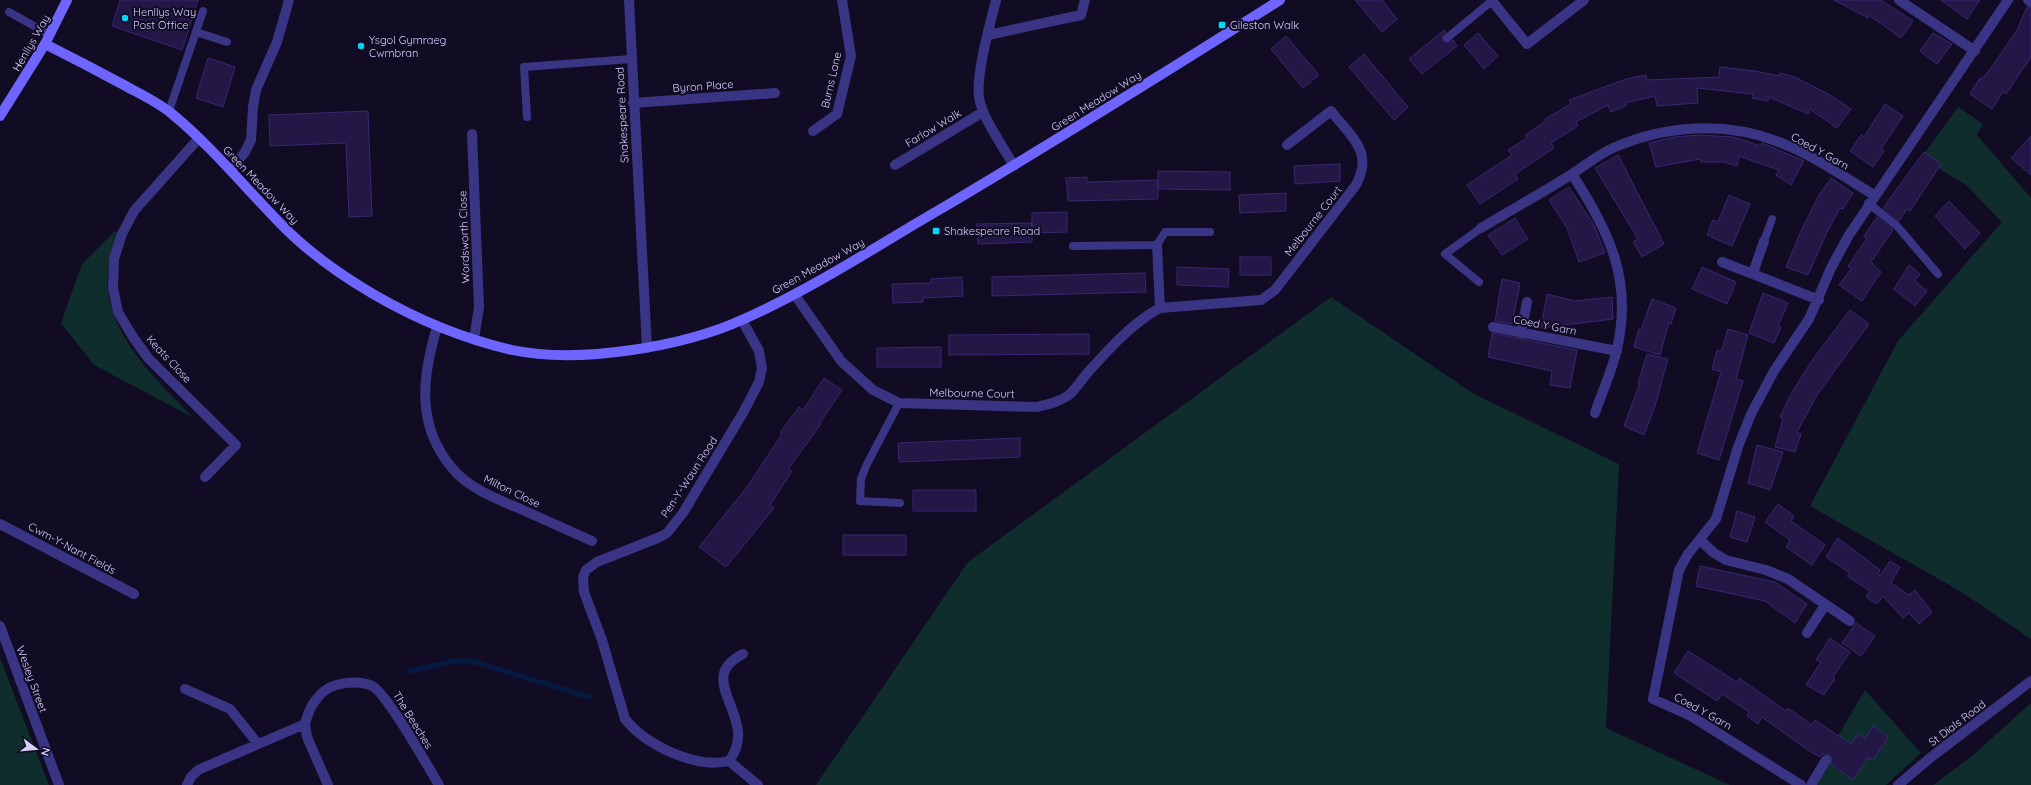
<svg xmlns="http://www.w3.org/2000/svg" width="2031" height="785" font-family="Quicksand,sans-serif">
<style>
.green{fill:#0f2d2d}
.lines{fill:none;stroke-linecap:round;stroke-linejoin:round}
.stream{stroke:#061a41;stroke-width:5}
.building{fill:#221745;stroke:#392772}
.lane{stroke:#3a3485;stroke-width:8}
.street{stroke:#3a3485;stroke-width:10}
.secondary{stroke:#6e65ff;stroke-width:10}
.poi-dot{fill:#00d7f9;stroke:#110c23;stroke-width:1.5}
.labels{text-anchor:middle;stroke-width:4;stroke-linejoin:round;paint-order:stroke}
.poi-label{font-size:11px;fill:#d5ceff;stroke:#110c23;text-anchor:start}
.street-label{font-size:11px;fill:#d5ceff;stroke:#110c23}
</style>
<rect width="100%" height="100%" fill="#110c23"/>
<path class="green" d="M1958 107 1983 124 1977 135 2031 198V639L1960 591 1810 506 1898 341 2002 222 1966 185 1921 158Z
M115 231 122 234C118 242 112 250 110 259 94 323 154 377 194 418L94 365 61 323 82 264Z
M1331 297 1474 394 1619 464 1606 728 1730 785H816L968 562Z
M0 658 49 785H0Z
M1865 690 1921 753 1886 785H1809Z
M2031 703V785H1933L1971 757Z"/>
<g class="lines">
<path class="stream" d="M409 671 455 661H472L589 697"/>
</g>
<path class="building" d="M120 0H198L182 50 112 26Z
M1355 0H1382L1397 19 1382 32Z
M1834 0H1881L1913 21 1901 38 1869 15 1868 18Z
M1941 0H1980L1967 19Z
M2027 7 2031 8V57L2006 94 2003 92 1992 109 1970 94 1980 78 1982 79 1991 68 2017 30Z
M1444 30 1446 32 1442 36 1443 41 1448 43 1453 40 1457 46 1422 74 1409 59Z
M1478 33 1498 56 1484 69 1464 45Z
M1933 33 1952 44 1937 64 1920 51Z
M1286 36 1319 75 1303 88 1271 49Z
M1364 54 1408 107 1394 120 1349 67Z
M208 58 235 67 223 107 196 98Z
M1720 67 1755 71 1779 76 1780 73 1795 77 1830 95 1851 109 1837 128 1810 109 1808 114 1769 97 1768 101 1752 98 1753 94 1697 88 1698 103 1657 106 1655 96 1625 103 1626 106 1611 112 1608 105 1576 122 1578 126 1551 143 1554 148 1515 174 1518 179 1480 204 1467 185 1512 155 1508 150 1527 138 1525 135 1546 121 1545 119 1571 104 1569 100 1626 79 1646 75 1647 80 1719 77Z
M1885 104 1903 116 1881 149 1884 151 1873 167 1850 151 1861 135 1864 137Z
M368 111 372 216 349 217 346 143 270 146 269 115Z
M1699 135 1733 137 1761 146 1762 143 1804 161 1791 185 1776 175 1779 170 1739 156 1737 166 1723 162H1701L1700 159 1656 167 1649 143 1674 137Z
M2031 136V175L2011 158Z
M1924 152 1941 164 1910 211 1907 209 1899 221 1883 208Z
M1618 155 1664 244 1642 257 1633 242 1638 239 1595 168Z
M1340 164V181L1295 184 1294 166Z
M1158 171 1230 172V190L1158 189V199L1068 201 1066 178 1087 177V182L1158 180V188Z
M1831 178 1853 193 1843 209 1840 208 1827 232 1808 275 1786 267 1801 231 1819 195Z
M1569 187 1594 225 1605 253 1579 262 1567 228 1549 200Z
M1286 193V211L1240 213 1239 195Z
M1729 195 1750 204 1732 246 1707 235 1713 220 1718 222Z
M1949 201 1980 233 1965 249 1935 216Z
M1067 212V232L1032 233V223V242L978 244 977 224 1032 223V213Z
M1877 217 1893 230 1871 262 1881 272 1862 301 1839 285 1851 269 1848 266 1867 238 1864 236Z
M1515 218 1528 239 1502 255 1488 235Z
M1240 257H1271V275H1240Z
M1909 265 1920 274 1915 281 1927 291 1915 306 1894 289Z
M1177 267 1229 269 1228 287 1177 285Z
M1702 267 1736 282 1727 304 1692 289Z
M1145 273 1146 292 992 296V277Z
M962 277 963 296 923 298V302L893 303 892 284 931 283V279Z
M1502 279 1520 283 1512 324 1495 321Z
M1763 293 1788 303 1778 326 1781 327 1774 343 1749 333Z
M1547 294 1575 301 1612 297 1613 319 1541 328Z
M1652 299 1676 308 1671 324 1669 323 1660 355 1634 347 1639 329 1641 330Z
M1850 310 1869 324 1817 395 1797 432 1801 434 1795 452 1775 447 1783 419 1780 417 1791 394 1811 362Z
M1728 329 1748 335 1736 379 1743 381 1719 460 1697 453 1721 372 1712 369 1717 350 1721 352Z
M1492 333 1577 350 1570 388 1550 385 1552 371 1488 357Z
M1089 334V354L949 355V335Z
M941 347V367H877V348Z
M1647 354 1668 359 1655 406 1644 435 1624 426 1640 383H1638Z
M824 378 842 390 820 423 821 424 788 469 792 471 770 505 774 508 726 567 699 547 747 487 782 434 780 433 799 407 803 410Z
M1020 438V457L899 462 898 443Z
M1757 445 1783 452 1770 490 1748 483Z
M913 490H976V511H913Z
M1778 504 1794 516 1791 521 1825 545 1812 565 1786 547 1790 540 1765 522Z
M1737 511 1755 517 1747 542 1730 537Z
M843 535H906V555H843Z
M1838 538 1880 570 1878 574 1880 576 1890 561 1900 567 1891 583 1909 595 1915 590 1932 612 1919 624 1909 613 1903 618 1883 596 1877 604 1866 597 1870 591 1847 576 1850 573 1826 557Z
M1700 566 1775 582 1807 604 1795 623 1765 601 1696 586Z
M1856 623 1875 636 1861 656 1842 643Z
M1830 638 1850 652 1833 677 1835 679 1824 695 1806 685 1821 662 1816 660Z
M1688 651 1737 682 1739 678 1786 711 1788 708 1812 725 1815 720 1851 744 1858 734 1865 738 1873 726 1888 737 1873 760 1868 757 1853 780 1831 764 1832 760 1829 754H1823L1820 757 1809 751 1762 717 1758 724 1747 716 1749 712 1722 694 1717 701 1674 673Z"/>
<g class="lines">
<path class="lane" d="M9 12 50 35
M196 32 227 42
M1447 38 1493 0
M169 111 203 11
M527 117 524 67 631 59
M1868 203 1897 226 1938 274
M1764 241 1772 219
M1073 246 1157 245 1165 232H1210
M1479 282 1445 254 1481 228
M899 403 866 466 861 479 860 501 900 503"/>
<path class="street" d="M629 0 647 348
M996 0C990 25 976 73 979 97 981 116 1004 148 1014 166
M1899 0 1975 51
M2028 0 2031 2
M1492 1 1527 44 1584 0
M988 35 1081 15 1085 0
M633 103 775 93
M813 131 837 114 851 56 842 0
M472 134 479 307 474 339
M199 138 134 211 122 234 114 259 113 288 118 312 133 337 148 358 236 445 205 477
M895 165 983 112
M231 170 245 152 251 140 253 107 256 90 277 42 289 0
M1572 174C1609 232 1633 279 1617 349 1612 371 1602 392 1595 413
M1481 228C1511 210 1542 193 1572 174 1586 165 1599 154 1613 148 1665 125 1725 121 1779 142 1813 155 1843 176 1874 195
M1157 245 1160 308
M1722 262 1819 300
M1753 273 1764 241
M795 295 841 361 873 390 899 403 1037 407C1049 404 1059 402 1069 395 1076 389 1082 379 1089 371 1110 348 1132 323 1160 308L1261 300 1275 290 1356 185C1374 151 1351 137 1331 111L1287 145
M437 327C422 377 416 425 452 468 470 490 500 500 525 511 547 521 570 531 592 541
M1493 327 1617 351
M1521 333 1527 302
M0 524 134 594
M1700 540 1714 553 1726 560 1766 570 1788 579 1850 621
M0 626 59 785
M1807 633 1825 605
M185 689 230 709 258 744
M305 724C309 707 319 690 336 685 347 682 362 681 372 686 387 693 428 767 439 785
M729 761C695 769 646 745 625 719L602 640 584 592 583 577 586 570 597 562 660 537 667 533 683 513 744 411 759 382 762 368 759 351 742 320
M729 761C762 718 691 680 743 654
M729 761 758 785
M187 785 191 777 198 770 305 724 307 737 328 785
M1801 785 1691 716 1653 699 1679 570 1688 554 1716 519 1738 447 1751 414 1774 371 1809 319 1831 268 1849 235 2008 0
M1811 785 1826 760
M1898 785 1930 758 2031 681"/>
<path class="secondary" d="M45 44C71 57 96 70 122 84 138 93 156 101 171 113 210 145 242 184 277 220 304 249 339 274 373 294 416 319 464 339 512 350 579 364 683 347 744 319 814 288 878 245 944 207 1057 140 1169 70 1280 0
M0 116 45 44 67 0"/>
</g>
<g class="poi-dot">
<circle cx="125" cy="18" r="4"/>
<rect x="1218" y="21" width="8" height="8" rx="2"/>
<circle cx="361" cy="46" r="4"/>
<rect x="932" y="227" width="8" height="8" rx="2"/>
</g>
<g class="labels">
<g class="poi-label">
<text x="133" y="16">Henllys Way<tspan x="133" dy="13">Post Office</tspan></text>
<text x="1230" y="29">Gileston Walk</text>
<text x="369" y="44">Ysgol Gymraeg<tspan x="369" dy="13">Cwmbran</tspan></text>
<text x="944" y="235">Shakespeare Road</text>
</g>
<g class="street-label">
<text transform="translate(31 43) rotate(-60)" y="4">Henllys Way</text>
<text transform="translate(831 80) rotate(-77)" y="4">Burns Lane</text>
<text transform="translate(703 86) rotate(-4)" y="4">Byron Place</text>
<text transform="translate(1096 101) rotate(-32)" y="4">Green Meadow Way</text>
<text transform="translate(622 115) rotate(-93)" y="4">Shakespeare Road</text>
<text transform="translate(933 128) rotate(-31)" y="4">Farlow Walk</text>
<text transform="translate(1820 151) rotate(29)" y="4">Coed Y Garn</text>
<text transform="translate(261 185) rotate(46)" y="4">Green Meadow Way</text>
<text transform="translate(1313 221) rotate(-52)" y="4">Melbourne Court</text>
<text transform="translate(464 237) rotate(-92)" y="4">Wordsworth Close</text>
<text transform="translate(818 266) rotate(-29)" y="4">Green Meadow Way</text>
<text transform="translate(1545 325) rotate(11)" y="4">Coed Y Garn</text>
<text transform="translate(169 359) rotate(47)" y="4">Keats Close</text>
<text transform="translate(972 393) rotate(1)" y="4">Melbourne Court</text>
<text transform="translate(689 477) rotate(-57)" y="4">Pen-Y-Waun Road</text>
<text transform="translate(512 491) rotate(26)" y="4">Milton Close</text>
<text transform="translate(72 548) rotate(28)" y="4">Cwm-Y-Nant Fields</text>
<text transform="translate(32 679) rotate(70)" y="4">Wesley Street</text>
<text transform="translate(1703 711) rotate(29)" y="4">Coed Y Garn</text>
<text transform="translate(413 720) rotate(58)" y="4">The Beeches</text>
<text transform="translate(1957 723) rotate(-37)" y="4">St Dials Road</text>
</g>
</g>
<g transform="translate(36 749) rotate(106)" stroke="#110c23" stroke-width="3" paint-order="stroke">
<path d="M0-3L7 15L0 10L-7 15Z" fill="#d5ceff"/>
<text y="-6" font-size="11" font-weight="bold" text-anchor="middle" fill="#d5ceff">N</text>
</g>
</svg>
